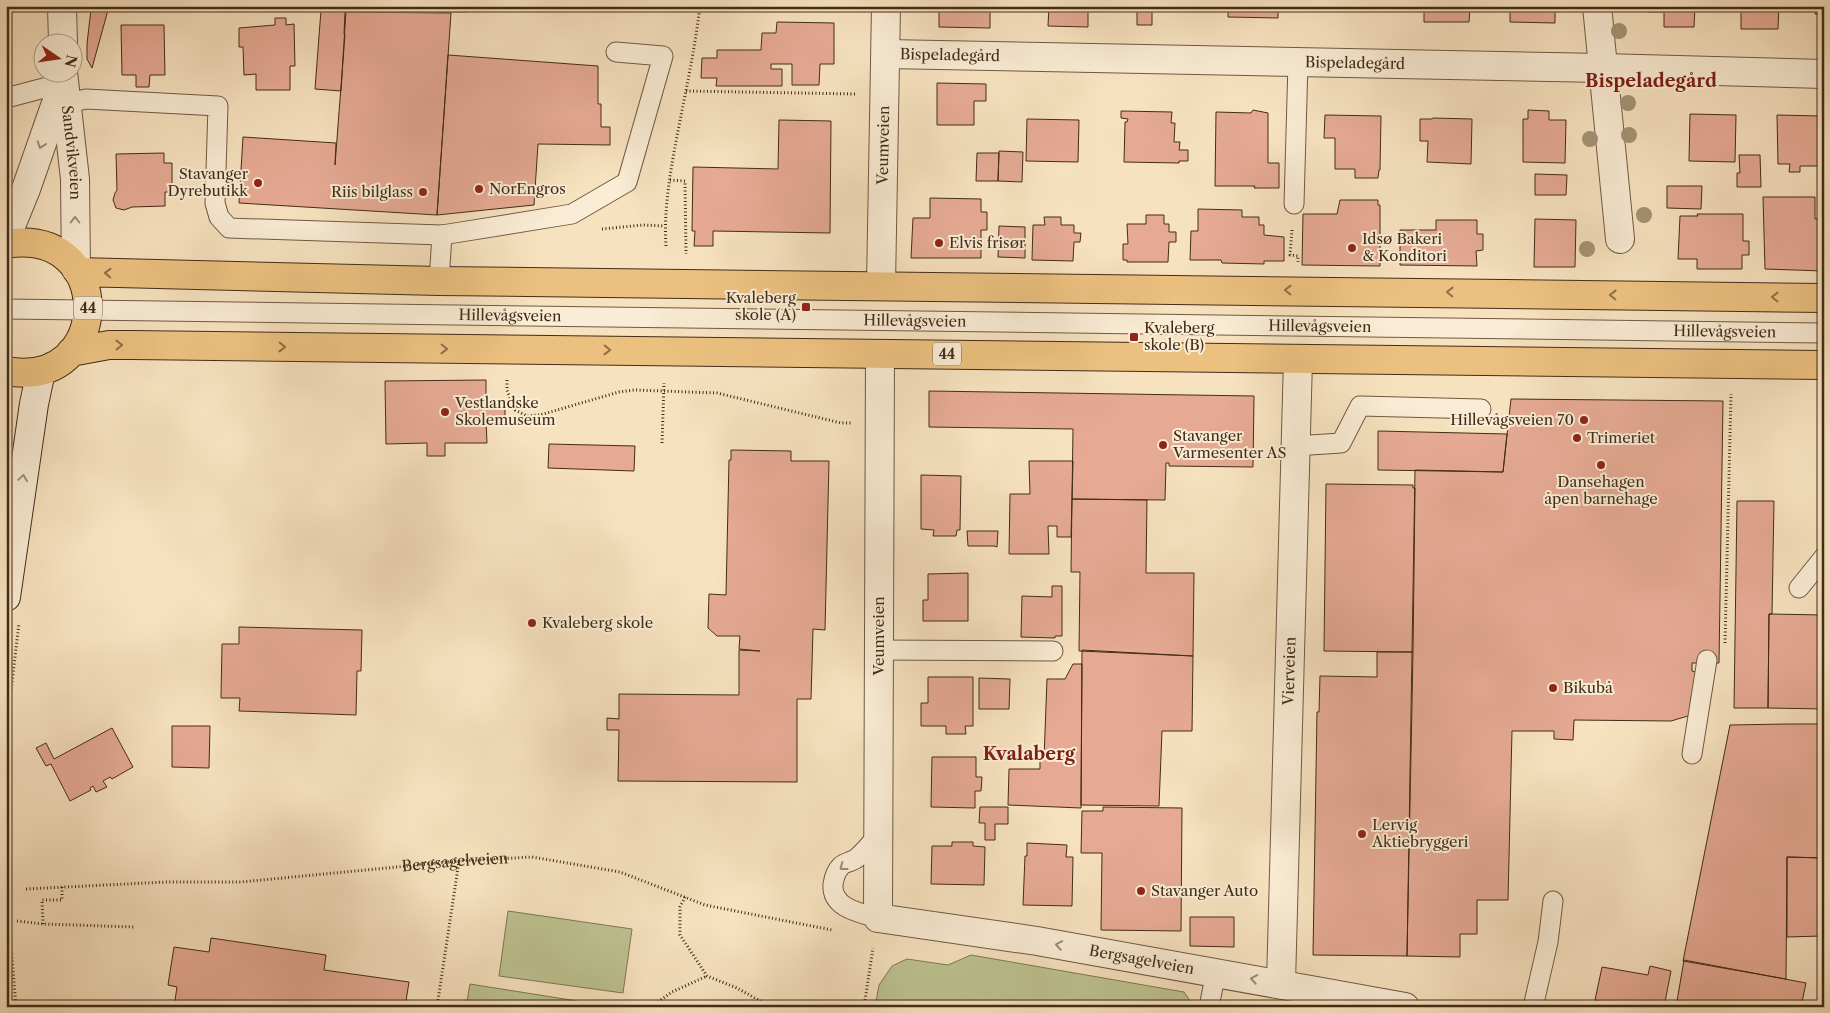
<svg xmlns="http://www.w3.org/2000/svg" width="1830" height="1013" font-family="'Libre Caslon Text',serif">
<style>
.green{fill:#bdc391;stroke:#807854}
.building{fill:#e6aa94;stroke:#422c18}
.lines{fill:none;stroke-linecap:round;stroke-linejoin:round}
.lane-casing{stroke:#6f5a42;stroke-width:21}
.street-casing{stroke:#6f5a42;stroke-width:30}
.secondary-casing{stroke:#422c18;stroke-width:30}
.primary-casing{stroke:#422c18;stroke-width:30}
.path{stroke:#422c18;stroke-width:3;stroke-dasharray:1 2.5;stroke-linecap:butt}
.lane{stroke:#faecd5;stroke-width:19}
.street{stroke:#faecd5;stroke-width:28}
.secondary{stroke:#faecd5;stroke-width:28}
.primary{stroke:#ecc180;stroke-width:28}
.tree{fill:#a49374}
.oneway{stroke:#9e8c76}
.oneway2{stroke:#8e6f47}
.poi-dot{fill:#8f2418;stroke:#faecd5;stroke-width:2}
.labels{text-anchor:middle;stroke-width:4;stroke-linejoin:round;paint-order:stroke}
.shield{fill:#faecd5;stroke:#796651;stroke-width:1}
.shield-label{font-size:14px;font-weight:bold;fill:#422c18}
.street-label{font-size:15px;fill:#422c18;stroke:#faecd5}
.poi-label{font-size:15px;fill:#422c18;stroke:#faecd5;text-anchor:start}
.quarter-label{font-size:18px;font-weight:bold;fill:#7a1f14;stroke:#faecd5}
</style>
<rect width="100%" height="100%" fill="#f7e2bf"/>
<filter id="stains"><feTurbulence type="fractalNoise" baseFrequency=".004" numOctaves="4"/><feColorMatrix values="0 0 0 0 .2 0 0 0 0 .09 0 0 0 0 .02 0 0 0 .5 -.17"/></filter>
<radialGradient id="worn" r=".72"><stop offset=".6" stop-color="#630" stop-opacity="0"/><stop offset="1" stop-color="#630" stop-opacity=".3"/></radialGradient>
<path class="green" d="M508 911 632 929 623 993 499 976Z
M971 955 1184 992 1194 1007H875L879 985 892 966 907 959 948 965Z
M470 984 615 1007H466Z"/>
<path class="building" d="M6 6H10L6 94Z
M437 6H467V12H437Z
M939 6H999V8H990V28L939 27Z
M1003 6H1023V10H1003Z
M1049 6H1088V27L1048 26Z
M1137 6H1152V25H1137Z
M1228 6H1278V18L1228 17Z
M1339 6H1378V11H1339Z
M1424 6H1470L1469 22H1424Z
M1510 6H1555V23L1510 22Z
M1649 6H1695L1694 27H1664V12H1649Z
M1741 6H1779L1778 29H1741Z
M1815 6H1824V31L1823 14H1815Z
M91 9 108 10 92 68 87 59V44Z
M321 10H346L341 91 315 89Z
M345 12 451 13 437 215 239 203 243 137 336 143 335 165 345 34H344Z
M275 18H286V25L294 24 295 66H290V90H256V74L244 75 243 47H239V28L275 25Z
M777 22 834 23V64H820L819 85H792V64H771V69H782V86H716L717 78H701L702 58H717V50H761L762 33H776Z
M121 25H164L165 75H150L149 87H136V75H122Z
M448 55 598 66V104H601V127H610V145L538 144 534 205 437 215Z
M937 83 986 84V101H974V125H937Z
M1253 110 1268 113V163H1279V188H1254L1255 186H1215L1216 112 1251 113Z
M1528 110 1549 111V120H1566L1565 163 1523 162V119H1528Z
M1121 111 1172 112 1171 123H1175L1174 142H1180L1179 150H1188V161H1179V163L1124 162 1125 122H1127L1128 119 1121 118Z
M1690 114 1736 115 1735 162 1689 161Z
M1325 115 1381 116 1380 170H1379L1378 178H1355V169H1335V138H1324Z
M1777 115 1821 116V121H1824V171L1823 166H1800V172H1789L1790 164H1778Z
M1433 118 1472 119 1471 164 1427 162 1428 141H1420V119H1432Z
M1027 119 1079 120 1078 162 1026 161Z
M779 120 831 121 830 233 713 231V246H694L695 231H692L693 167 778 169Z
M999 151 1023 152 1022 182 998 181Z
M164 153V163H172V192H165V206L132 207 124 210 116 208 113 200 115 193 117 190 116 154Z
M977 153H999L998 181H976Z
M1739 155H1760L1761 187H1737V173H1740Z
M1535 174 1567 175 1566 195H1535Z
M1667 186H1702L1701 209 1667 208Z
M1821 188H1824V204L1821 203Z
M1763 197H1815V219H1824V271L1765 269Z
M930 198 981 199V212H987V230H981V258H911L913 218H930Z
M1340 200H1378V205H1380V266L1302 265 1303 214H1337Z
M1198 209 1242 210V217H1259V225H1264V235L1284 237V261H1264V264L1222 263 1221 260H1190L1191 231H1198Z
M1697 214H1743V241H1749V255H1742V269H1697V259H1678L1680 216H1698Z
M1146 215H1164V224H1169V232H1176V242H1169L1168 262H1127V260H1123V244H1128L1127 224H1146Z
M1044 217H1061V225H1074V233H1081L1080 242H1074L1073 261 1032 260 1033 225H1045Z
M1535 219 1576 220 1575 267H1534Z
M1436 220H1477V234H1483V250L1476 251 1477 266 1400 265V230H1436Z
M999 226 1025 227V258L998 257Z
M486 380V404L505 403V420L486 421 487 443H445V456H427V443L386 444 385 381Z
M929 391 1254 396 1253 467 1169 466V463H1166L1165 500 1072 499 1073 429 929 427Z
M1511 399 1723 401 1719 663H1692V671L1696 672V697H1691L1692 712 1688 716 1671 721 1574 720 1573 740 1554 739V731H1512L1508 900H1477V934H1460V957L1407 956 1415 470 1503 472Z
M1378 431 1507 434 1503 472 1378 470Z
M549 444 635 446 634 471 548 468Z
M731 450 791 451V461H829L825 630 813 629 811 699H797V782L618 781 619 730H607V718L619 719V694L739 695V650L760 651 739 649 740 636H717L708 628 709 594 726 595 729 460H731Z
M1029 461H1073L1071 537H1057V526H1048L1049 554H1009L1010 494H1030Z
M921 475 961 476 960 530H957L956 536H933L934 530 921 529Z
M1326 484 1413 485V488H1415L1413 652 1324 651Z
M1072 499 1147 500 1146 573H1194L1193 656 1079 651 1080 572H1071Z
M1737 501H1774L1772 614H1769L1768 708H1734Z
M967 531H998L997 547 994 546H968Z
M968 573V621H923V600H928V574Z
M1052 586H1062V636H1055V638L1021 637 1022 596 1052 597Z
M1769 614 1824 615V709L1768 708Z
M239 627 362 630 361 671H357L356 715 239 711 240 698H221L222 644H239Z
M1082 650 1193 656 1192 731H1162L1159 806 1081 805Z
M1377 652H1413L1407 956 1313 955 1317 712H1319L1320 676 1377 677Z
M1073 664H1082L1081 808 1008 805 1009 769H1040V760L1044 759 1047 679H1065Z
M928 677H973V726H965L966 734H946V726H921V703H928Z
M979 678 1010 679 1009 709H979Z
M1787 724H1824V858L1787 857 1786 979 1683 961 1730 725Z
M172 726H210L209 768 172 767Z
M112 728 133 767 112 779 110 777 103 781 107 787 96 792 93 786 90 788 91 790 70 801 51 764 46 766 36 748 46 743 54 759Z
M932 757H976V777H982L981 791H975V808L931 807Z
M980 807H1008V824H995V840H985V823H979Z
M1103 807 1182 808 1181 931 1101 930 1102 853H1081L1082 811H1103Z
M952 842H973V846L985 847 984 885 931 884 932 846H952Z
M1027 843 1067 845 1066 857H1073L1072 906 1023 905 1025 856H1027Z
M1787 857 1824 858V947H1821V936L1787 937Z
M1190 917H1234V947L1190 946Z
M211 938 326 955 324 970 409 982 405 1007H174L177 987 168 985 174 947 209 952Z
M1684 960 1806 983 1801 1007H1676Z
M1650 966 1671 971 1664 1007H1621L1595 1000 1602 967 1648 975Z"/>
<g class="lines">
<g class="lane-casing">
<g id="lane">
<path d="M6 98 63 83"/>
<path d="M55 106 86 99 218 106 215 203 219 217 229 228 442 235 572 214 627 182 663 56 616 52"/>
<path d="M1294 204 1298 63"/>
<path d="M439 281 442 235"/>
<path id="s2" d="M6 309 1824 333"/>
<path d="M1295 446 1341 443 1360 406 1481 409"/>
<path d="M1799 588 1824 557"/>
<path d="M879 650 1053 651"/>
<path d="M1692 754 1707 660"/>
<path d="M878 918C860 913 831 908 833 884 834 878 836 871 841 866 845 862 853 862 858 857 865 851 872 842 879 834"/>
<path d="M1209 1007 1216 972"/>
<path d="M1533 1007 1548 942 1553 901"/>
</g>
</g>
<g class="street-casing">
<g id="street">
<path d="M62 6 63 42"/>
<path d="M1597 6 1620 239"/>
<path id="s3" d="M886 54 1603 68 1824 74"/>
<path id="s4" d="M63 72 75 179 76 269"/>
<path d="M6 238 26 189 62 86"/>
<path id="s5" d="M881 285 886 6"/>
<path id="s6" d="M880 354 878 918 1037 941 1405 1007"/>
<path id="s7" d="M1281 983 1298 359"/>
</g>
</g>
<g class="secondary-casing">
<path id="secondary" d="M6 597 34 404 41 371"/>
</g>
<g class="primary-casing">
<path id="primary" d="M6 244C117 226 113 391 6 371
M78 272 439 281 1824 298
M71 352 109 345H132L1824 365"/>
</g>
<g class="path">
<path d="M686 91 855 94"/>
<path d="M670 180 685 181 686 254"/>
<path d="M602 229 643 225 664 226"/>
<path d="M1292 230 1290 255 1298 256V262"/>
<path d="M666 246C664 217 668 187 673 158 682 107 694 57 700 6"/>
<path d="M507 380V390L515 410 527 416 540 415 619 392 634 390 717 393 841 423H851"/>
<path d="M662 443 664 383"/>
<path d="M1725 643 1731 394"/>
<path id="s1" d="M26 889 166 882H241L459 861 532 857 620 872 705 905 832 930"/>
<path d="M685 897 680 907V935L707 976 737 988 771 1007"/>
<path d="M17 921 43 924 134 927"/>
<path d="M43 924 42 900H62V887"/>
<path d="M16 1007 9 921V708L19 623"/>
<path d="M437 1007 459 861"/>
<path d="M645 1007 658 1002 672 992 707 976"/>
<path d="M864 1007 873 948"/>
</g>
<use href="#lane" class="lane"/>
<use href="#street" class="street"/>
<use href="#secondary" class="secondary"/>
<use href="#primary" class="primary"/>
</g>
<g class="tree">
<circle cx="1619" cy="31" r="8"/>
<circle cx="1628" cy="103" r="8"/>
<circle cx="1629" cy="135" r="8"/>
<circle cx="1590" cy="139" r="8"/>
<circle cx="1644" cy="215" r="8"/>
<circle cx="1587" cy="249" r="8"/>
</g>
<defs><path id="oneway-chevron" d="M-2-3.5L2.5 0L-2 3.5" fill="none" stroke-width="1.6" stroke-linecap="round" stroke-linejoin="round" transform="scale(1.25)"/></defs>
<g class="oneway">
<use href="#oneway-chevron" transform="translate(41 145) rotate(109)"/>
<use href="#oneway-chevron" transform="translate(75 220) rotate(-90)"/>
<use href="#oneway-chevron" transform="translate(23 478) rotate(-82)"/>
<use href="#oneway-chevron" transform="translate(843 867) rotate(143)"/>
<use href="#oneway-chevron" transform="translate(1059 945) rotate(-170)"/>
<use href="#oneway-chevron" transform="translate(1254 979) rotate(-170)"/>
</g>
<g class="oneway2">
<use href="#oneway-chevron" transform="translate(108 273) rotate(-178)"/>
<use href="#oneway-chevron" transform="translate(1288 290) rotate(-179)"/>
<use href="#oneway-chevron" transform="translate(1450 292) rotate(-179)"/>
<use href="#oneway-chevron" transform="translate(1613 295) rotate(-179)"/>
<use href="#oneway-chevron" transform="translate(1775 297) rotate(-179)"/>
<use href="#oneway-chevron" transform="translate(119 345) rotate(-1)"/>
<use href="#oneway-chevron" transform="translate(282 347) rotate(1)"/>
<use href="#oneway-chevron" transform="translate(444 349) rotate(1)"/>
<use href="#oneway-chevron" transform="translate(607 350) rotate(1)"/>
</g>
<g class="poi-dot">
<circle cx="258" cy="183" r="5"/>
<circle cx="479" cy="189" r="5"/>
<circle cx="423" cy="192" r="5"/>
<circle cx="939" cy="243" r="5"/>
<circle cx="1352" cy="248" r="5"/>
<rect x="801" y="302" width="10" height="10" rx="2.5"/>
<rect x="1129" y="332" width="10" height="10" rx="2.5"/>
<circle cx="445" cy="412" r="5"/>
<circle cx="1584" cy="420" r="5"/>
<circle cx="1577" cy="438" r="5"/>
<circle cx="1163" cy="445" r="5"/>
<circle cx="1601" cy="465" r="5"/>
<circle cx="532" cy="623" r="5"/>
<circle cx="1553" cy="688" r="5"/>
<circle cx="1362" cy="834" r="5"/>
<circle cx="1141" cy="891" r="5"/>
</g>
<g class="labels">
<g class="shield">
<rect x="74" y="296.5" width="28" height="23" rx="4"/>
<rect x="933" y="342.5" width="28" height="23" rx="4"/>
</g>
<g class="shield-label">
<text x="88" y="313">44</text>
<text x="947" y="359">44</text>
</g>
<g class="street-label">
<text dy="5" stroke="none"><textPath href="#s3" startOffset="64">Bispeladegård</textPath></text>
<text dy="5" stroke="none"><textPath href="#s3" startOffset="469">Bispeladegård</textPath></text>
<text dy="5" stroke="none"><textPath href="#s5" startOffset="140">Veumveien</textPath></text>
<text dy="5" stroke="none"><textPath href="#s4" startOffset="81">Sandvikveien</textPath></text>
<text dy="5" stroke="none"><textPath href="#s2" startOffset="504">Hillevågsveien</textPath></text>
<text dy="5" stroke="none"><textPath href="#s2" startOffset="909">Hillevågsveien</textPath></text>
<text dy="5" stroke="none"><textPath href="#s2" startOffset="1314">Hillevågsveien</textPath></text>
<text dy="5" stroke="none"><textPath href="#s2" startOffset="1719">Hillevågsveien</textPath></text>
<text transform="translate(879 636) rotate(-90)" y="5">Veumveien</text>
<text dy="5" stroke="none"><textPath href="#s7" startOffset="312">Vierveien</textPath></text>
<text dy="5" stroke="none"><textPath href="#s1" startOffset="430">Bergsagelveien</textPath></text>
<text dy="5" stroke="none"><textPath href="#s6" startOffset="831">Bergsagelveien</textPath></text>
</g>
<g class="poi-label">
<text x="248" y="179" text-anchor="end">Stavanger<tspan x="248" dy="17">Dyrebutikk</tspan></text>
<text x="489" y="194">NorEngros</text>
<text x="413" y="197" text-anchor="end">Riis bilglass</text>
<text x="1362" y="244">Idsø Bakeri<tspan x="1362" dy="17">&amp; Konditori</tspan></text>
<text x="949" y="248">Elvis frisør</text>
<text x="796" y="303" text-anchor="end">Kvaleberg<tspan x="796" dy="17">skole (A)</tspan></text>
<text x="1144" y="333">Kvaleberg<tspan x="1144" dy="17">skole (B)</tspan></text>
<text x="455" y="408">Vestlandske<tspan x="455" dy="17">Skolemuseum</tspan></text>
<text x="1574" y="425" text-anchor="end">Hillevågsveien 70</text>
<text x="1173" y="441">Stavanger<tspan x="1173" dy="17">Varmesenter AS</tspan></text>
<text x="1587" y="443">Trimeriet</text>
<text x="1601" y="487" text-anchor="middle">Dansehagen<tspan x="1601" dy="17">åpen barnehage</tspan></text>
<text x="542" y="628">Kvaleberg skole</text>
<text x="1563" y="693">Bikubå</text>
<text x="1372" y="830">Lervig<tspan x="1372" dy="17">Aktiebryggeri</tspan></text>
<text x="1151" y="896">Stavanger Auto</text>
</g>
<g class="quarter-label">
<text x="1651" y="87">Bispeladegård</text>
<text x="1029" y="760">Kvalaberg</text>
</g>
</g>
<rect width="1830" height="1013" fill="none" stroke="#f7e2bf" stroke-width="25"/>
<rect x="8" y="8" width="1815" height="998" fill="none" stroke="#422c18" stroke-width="2.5"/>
<rect x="12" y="12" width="1805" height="988" fill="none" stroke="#422c18"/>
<g transform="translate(58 58) rotate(103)"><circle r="24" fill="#faecd5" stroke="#b09f89"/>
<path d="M0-4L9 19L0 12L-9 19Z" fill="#8f2418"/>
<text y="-8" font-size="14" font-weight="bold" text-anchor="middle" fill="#422c18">N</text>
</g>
<rect width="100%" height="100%" filter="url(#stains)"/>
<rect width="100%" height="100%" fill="url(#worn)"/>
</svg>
